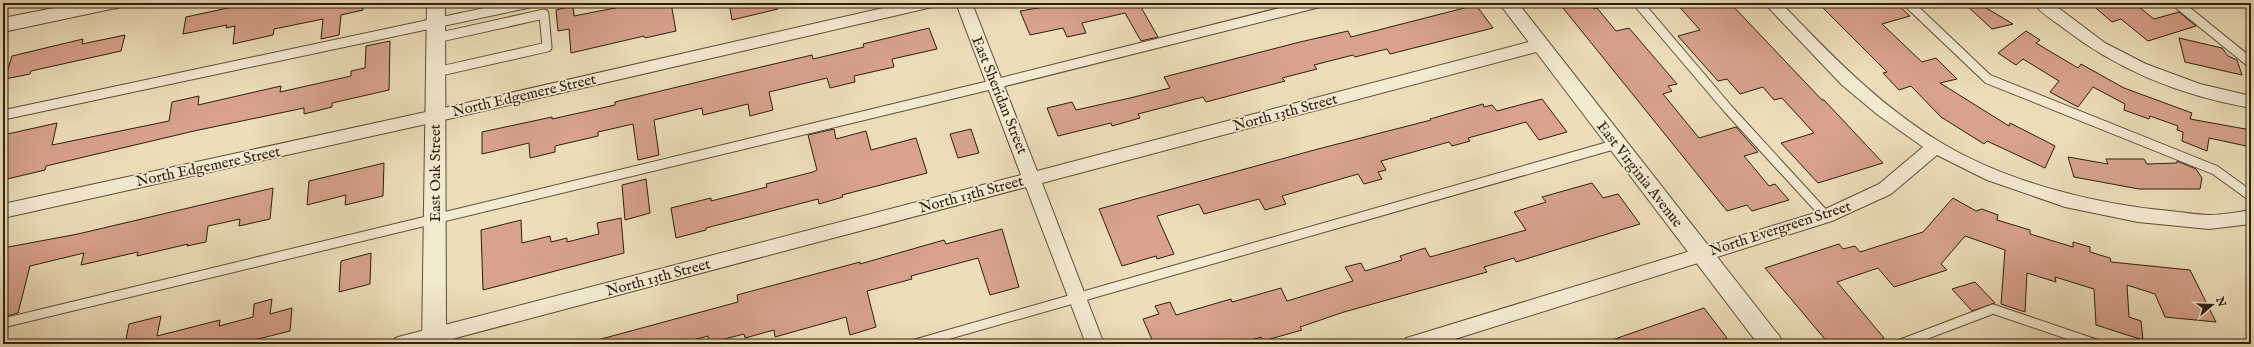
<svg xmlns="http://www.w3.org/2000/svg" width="2254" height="347" font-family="'IM FELL English',serif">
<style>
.building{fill:#d8a28d;stroke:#2d1e0e}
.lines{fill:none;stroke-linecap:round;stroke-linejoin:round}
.service-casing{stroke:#5d4e39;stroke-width:11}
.minor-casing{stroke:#5d4e39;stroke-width:2}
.tertiary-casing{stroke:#5d4e39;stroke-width:2}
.service{stroke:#f3ead2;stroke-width:9}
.minor{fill:#f3ead2;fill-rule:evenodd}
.tertiary{fill:#f3ead2;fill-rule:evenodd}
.labels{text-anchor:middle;stroke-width:3.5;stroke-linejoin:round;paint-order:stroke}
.street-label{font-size:15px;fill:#2d1e0e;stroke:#f3ead2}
</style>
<rect width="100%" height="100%" fill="#eddeb9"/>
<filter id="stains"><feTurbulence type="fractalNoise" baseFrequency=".005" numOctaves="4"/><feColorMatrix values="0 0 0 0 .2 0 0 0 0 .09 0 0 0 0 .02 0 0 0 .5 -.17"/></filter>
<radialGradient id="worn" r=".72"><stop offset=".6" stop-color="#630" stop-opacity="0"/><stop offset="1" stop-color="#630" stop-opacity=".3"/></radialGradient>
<path class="building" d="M251 3H363V10L341 15 339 35 321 39 323 19 274 29 273 35 233 44 235 26 226 28 227 25 183 34 186 17Z
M640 3H671L676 31 645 38 644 36 571 53 569 29 558 31 556 10 573 6 574 16Z
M729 3H777L778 9 732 20Z
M1068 3H1142V9L1158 37 1141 41 1125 13 1082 23 1086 33 1067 37 1063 28 1030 35 1020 11Z
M1583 3H1589L1594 9 1597 8 1616 31 1629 28 1677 84 1668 86 1672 91 1663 94 1699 138 1736 127 1758 152 1744 156 1769 186 1775 184 1789 200 1752 211 1747 205 1727 211 1563 8Z
M1676 3H1730L1822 100H1824L1883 163 1818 183 1781 143 1814 133 1782 98 1774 100 1763 87 1740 94 1727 79 1718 81 1678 36 1700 30Z
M1818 3H1867L1871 7 1884 3H1896L1910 16 1882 24 1922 62 1936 58 1957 79 1940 83 2009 126 2010 123 2055 146 2045 168 1987 141 1984 144 1941 117 1911 86 1899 90 1883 73 1887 72Z
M1964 3H1978L2013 24 1992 29Z
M2090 3H2134L2154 19 2179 12 2196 26 2148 41 2121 19 2112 22Z
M1476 5 1493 28 1390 54 1387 49 1355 57 1353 55 1314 65 1317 69 1282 78 1285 81 1206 102 1203 97 1138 114 1140 118 1112 126 1111 123 1058 136 1047 108 1072 102 1076 110 1130 98 1170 88 1164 77 1300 42 1348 31 1351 37Z
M929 28 937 49 892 59 894 67 854 76 855 82 830 88 827 78 769 92 773 110 750 116 748 104 703 115 702 108 654 120 659 155 638 160 633 124 598 132V136L555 146V152L530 158 529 143 482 154V132L552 117V119L615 105V102L723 76 812 55 813 59 864 47 863 44Z
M2026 31 2040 40 2036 43 2078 68 2081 64 2124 88 2192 113 2190 119 2251 130V147L2209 138 2207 151 2182 141 2183 132 2177 130 2178 126 2150 116 2149 119 2124 110 2125 104 2093 87 2078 107 2050 92 2059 81 2023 59 2016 65 1998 53Z
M125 35 121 51 31 71 30 74 5 79 12 56 83 39 82 44Z
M2179 38 2222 48 2228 56 2237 60 2242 75 2185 62Z
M390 41 389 90 332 103V107L304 114V108L194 131 46 166 45 170 3 180V135L57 123 52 145 169 121 172 102 199 96 198 105 281 86 280 92 351 76V71L365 68 366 46Z
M1542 99 1567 132 1539 140 1526 122 1468 138 1470 141 1452 146 1449 142 1381 161 1386 170 1378 172 1382 179 1364 184 1358 174 1282 196 1286 204 1265 210 1259 199 1204 214 1199 204 1157 216 1174 254 1157 259 1156 256 1122 266 1099 209 1318 149 1431 120 1430 119 1483 104 1484 107 1492 105 1497 111Z
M834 129 836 139 866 131 871 150 916 138 927 173 842 195 843 197 819 204 818 199 706 228V230L676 238 671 208 711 198V201L767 187 766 184 813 172 817 170 808 135Z
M971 129 979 153 958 158 950 134Z
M2068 157 2108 164 2106 159H2144L2147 164 2177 163V161L2196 169 2202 178 2200 189H2139L2074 177Z
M384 163 383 196 345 205 346 195 307 205 309 181Z
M646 179 650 213 625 220 622 185Z
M1592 183 1603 198 1618 194 1640 224 1516 262 1514 258 1484 267 1487 272 1344 312 1300 327 1302 330 1263 341 1261 337 1239 344H1154L1143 319 1159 314 1155 306 1170 302 1176 315 1231 299 1232 302 1281 288 1287 301 1353 281 1345 267 1361 263 1365 271 1402 260 1400 256 1425 248 1430 257 1526 230 1514 212 1546 202 1542 197Z
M273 188 270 219 239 226 240 219 208 226 206 242 187 246 188 244 137 256 138 252 81 265 84 253 30 266 18 313 3 317V248L78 234Z
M1953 198 1976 211 1982 209 1998 215 1997 220 2030 230V234L2073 247V242L2090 247V252L2110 258 2111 262 2190 270 2216 322 2165 317 2155 294 2127 285 2129 317 2141 321 2143 340 2096 325 2094 289 2055 277 2056 282 2027 273 2025 312 2001 304 2005 250 1965 236 1941 264 1947 270 1894 287 1878 268 1837 282 1884 338 1868 344H1829L1765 268 1839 244 1843 249 1855 246 1860 252 1923 232Z
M621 218 624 253 483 290 481 230 521 220 522 243 550 236 551 242 567 238V242L599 234 597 223Z
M1002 229 1019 287 990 295 978 258 911 276 912 279 867 291 876 327 850 335 846 317 775 337 774 330 745 338 744 334 709 343 708 336 678 344H602L601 339 738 302 737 295 860 262V264L944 240 946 244Z
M371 253 370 284 339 292 341 261Z
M1975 282 1995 303 1972 311 1952 289Z
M272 299 270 314 292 308 290 331 238 344H125L129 324 161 316 157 336 220 320 219 326 253 317 254 304Z
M1704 308 1727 338 1710 344H1610L1609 341Z"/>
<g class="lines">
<g class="service-casing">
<path id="service" d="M1638 3 1728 109 1826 216
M1908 3 1988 79 2215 170 2251 196
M2177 3 2251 63
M436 38 544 14 547 47 436 72
M3 115 529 3
M3 323 995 84 1318 3
M915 344 1617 144
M1901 344 1993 309 2096 344"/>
</g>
<g class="minor-casing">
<path id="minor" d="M905 3H936L933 7 928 8 435 122 3 218V204L435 110Z
M956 3H972L1037 171 1540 39 1546 41 1548 45 1546 49 1540 51 1042 183 1104 344H1086L1026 187 433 344H393L395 338 402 336 1021 175Z
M1764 3H1781C1830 54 1879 105 1940 142 2006 182 2094 204 2170 211 2183 212 2196 215 2209 215 2223 215 2237 212 2251 210V224L2209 229 2138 222 2065 207 1987 180 1937 155 1891 194 1832 221 1439 344H1404L1406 338 1413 336 1821 211 1879 184 1923 147 1878 115 1842 85Z
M2034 3H2052L2105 43 2146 64 2200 84 2251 96V108C2182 96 2117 70 2062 27 2053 20 2040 13 2034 3Z"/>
</g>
<g class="tertiary-casing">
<path id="tertiary" d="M79 3H120L118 8 111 9 3 32V18Z
M427 3H445L446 344H422Z
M1499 3H1518L1780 337 1784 344H1758Z"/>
</g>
<use href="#service" class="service"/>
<use href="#minor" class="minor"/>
<use href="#tertiary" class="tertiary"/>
</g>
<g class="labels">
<g class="street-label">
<text transform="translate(524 95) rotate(-13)" y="5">North Edgemere Street</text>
<text transform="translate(1000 95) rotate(68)" y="5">East Sheridan Street</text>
<text transform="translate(1285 112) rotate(-15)" y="5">North 13th Street</text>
<text transform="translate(208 166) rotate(-12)" y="5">North Edgemere Street</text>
<text transform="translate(435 173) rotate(-90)" y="5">East Oak Street</text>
<text transform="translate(1640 174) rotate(52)" y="5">East Virginia Avenue</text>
<text transform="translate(971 194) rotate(-15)" y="5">North 13th Street</text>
<text transform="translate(1780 228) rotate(-18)" y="5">North Evergreen Street</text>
<text transform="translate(658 277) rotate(-15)" y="5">North 13th Street</text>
</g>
</g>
<rect width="2254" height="347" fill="none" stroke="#eddeb9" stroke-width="16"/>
<rect x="4" y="4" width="2246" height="339" fill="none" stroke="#2d1e0e" stroke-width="2"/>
<rect x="8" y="8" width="2238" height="331" fill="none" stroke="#2d1e0e"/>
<g transform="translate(2212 305) rotate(71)" stroke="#f3ead2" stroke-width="3" paint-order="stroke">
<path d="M0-3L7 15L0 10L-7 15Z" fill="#2d1e0e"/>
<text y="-6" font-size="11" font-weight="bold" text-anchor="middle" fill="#2d1e0e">N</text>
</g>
<rect width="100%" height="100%" filter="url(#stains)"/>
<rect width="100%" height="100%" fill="url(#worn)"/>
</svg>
